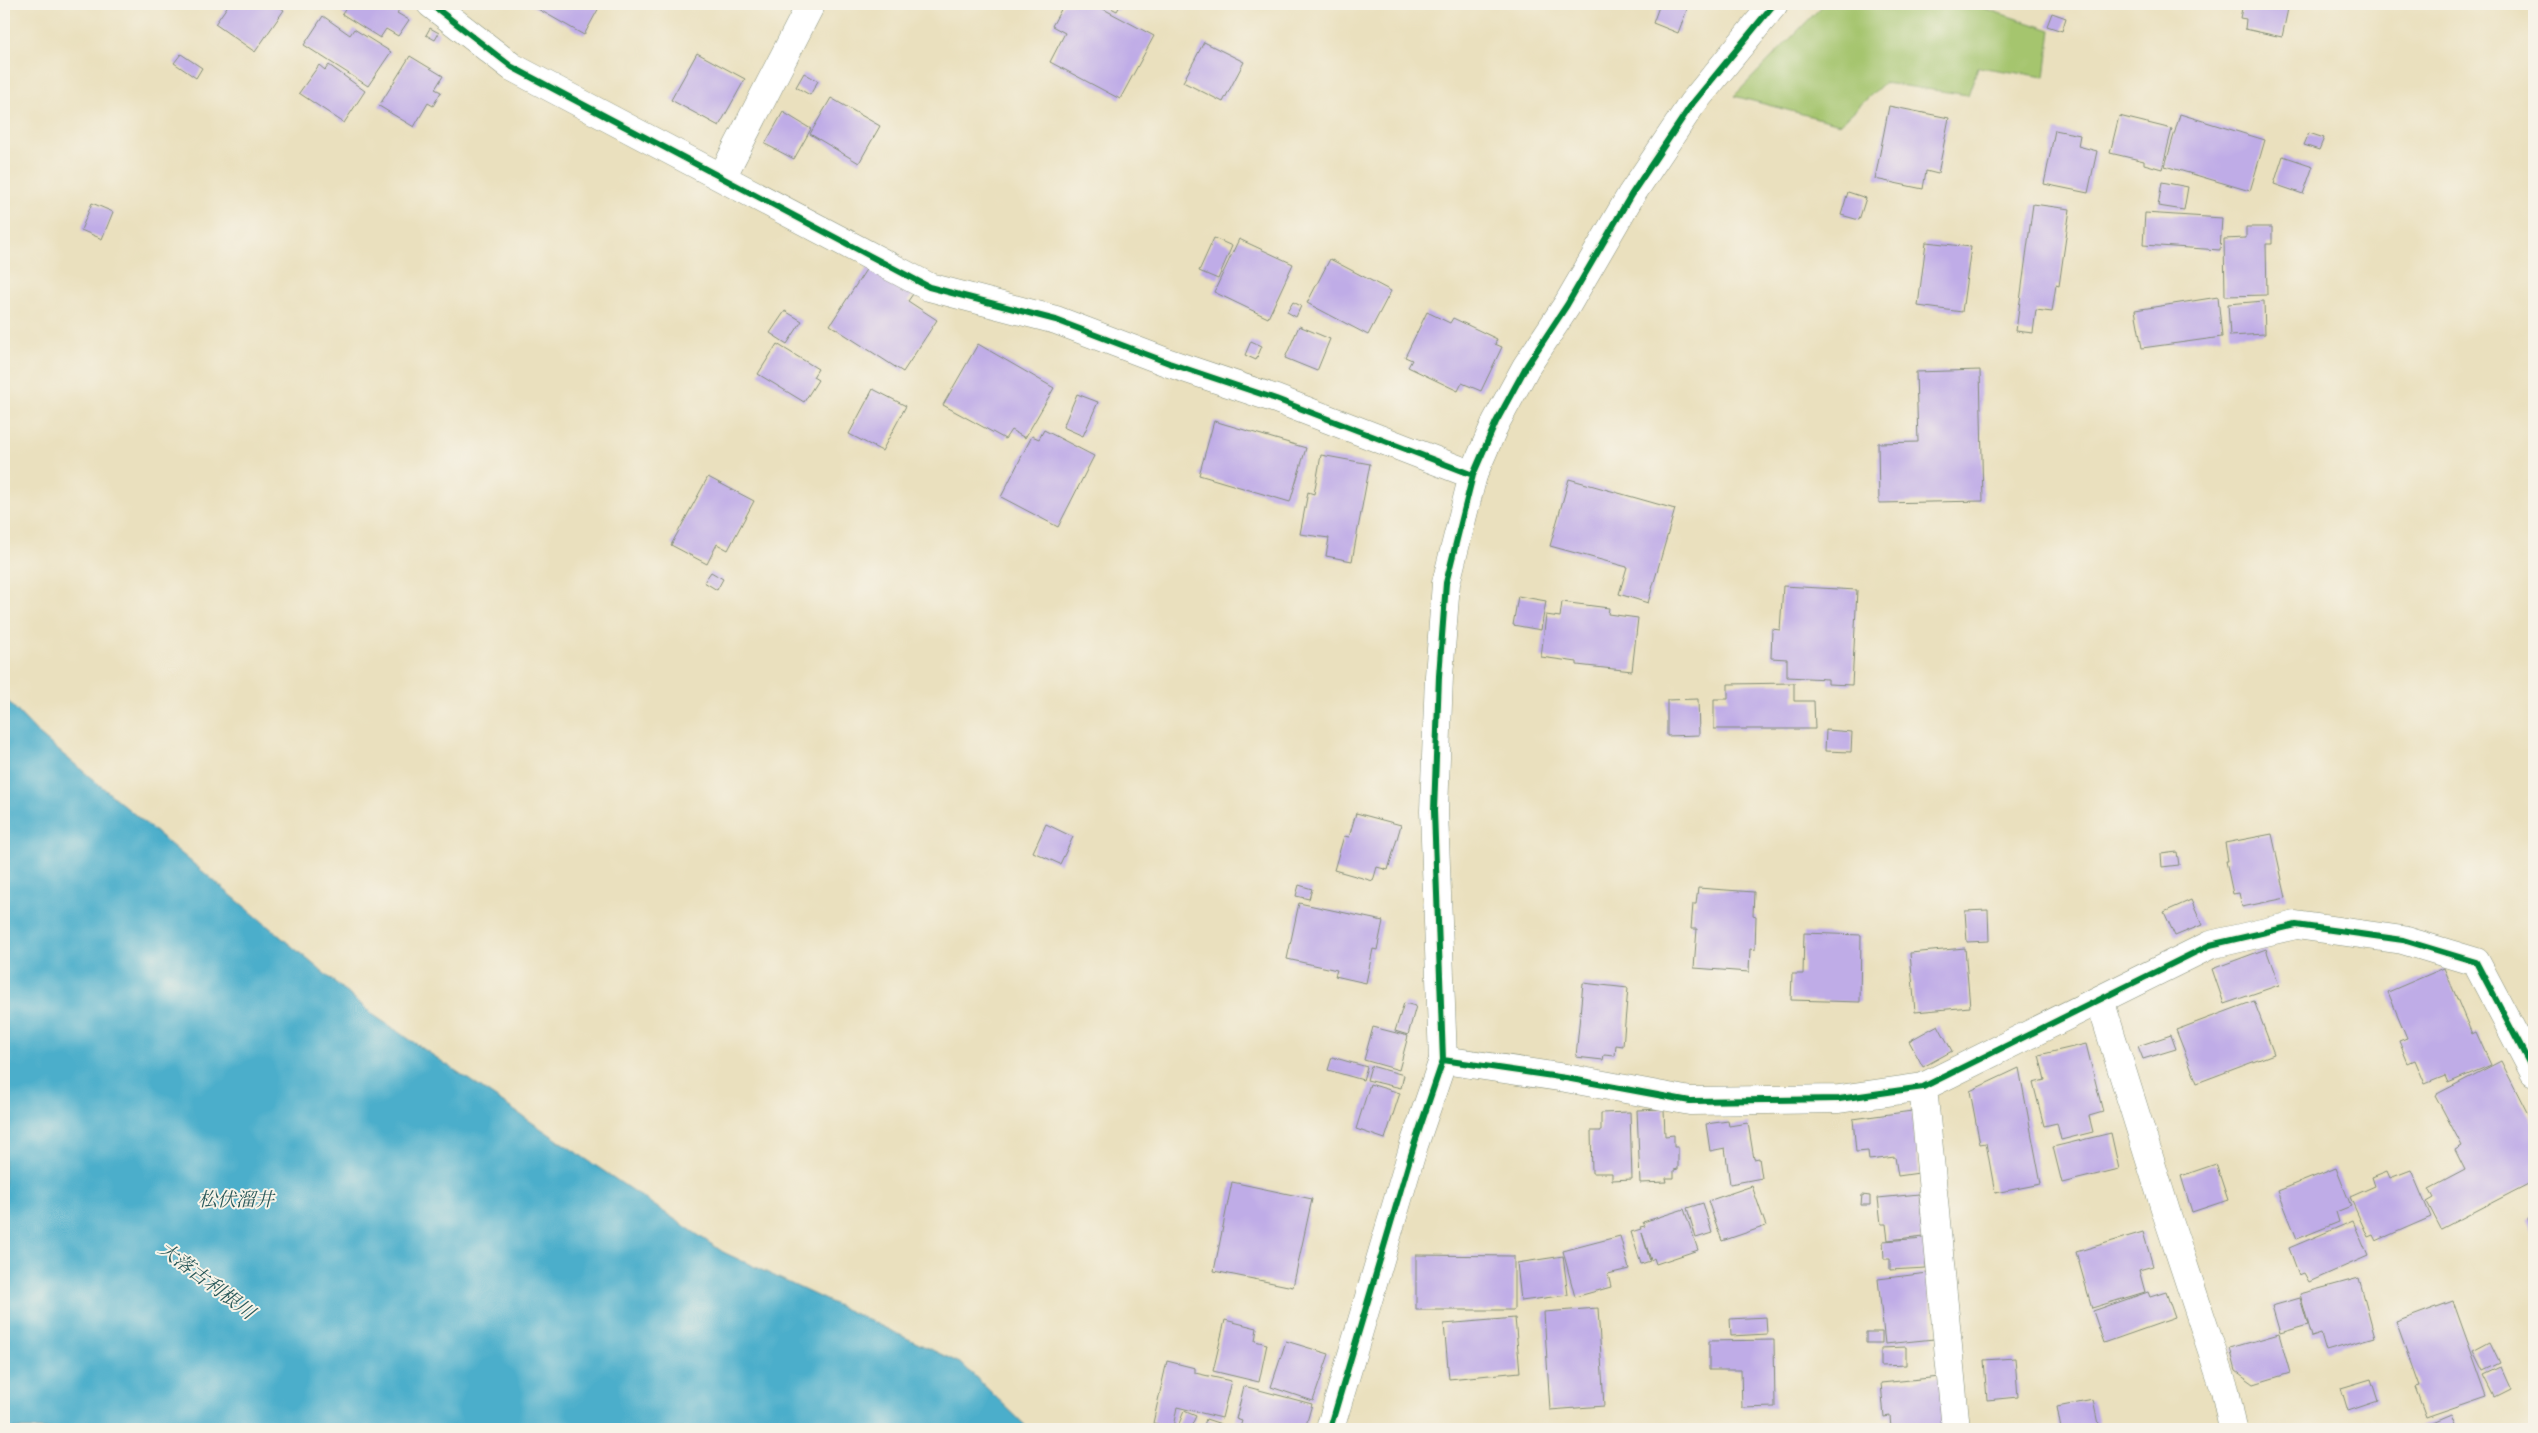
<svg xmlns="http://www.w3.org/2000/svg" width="2538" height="1433" font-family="'Gentium Book Plus','Noto Serif JP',serif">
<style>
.green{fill:#a5c56e;stroke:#628151}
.water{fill:#4caecb;stroke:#367680}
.building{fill:#bface7}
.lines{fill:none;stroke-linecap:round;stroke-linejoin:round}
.minor-casing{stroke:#848e79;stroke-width:29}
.tertiary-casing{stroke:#848e79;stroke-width:29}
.minor{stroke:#fff;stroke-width:28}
.tertiary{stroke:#fff;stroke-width:28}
.cycleway-casing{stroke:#f7f3e8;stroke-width:9}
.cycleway{stroke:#00873e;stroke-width:6}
.labels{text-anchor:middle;stroke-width:4;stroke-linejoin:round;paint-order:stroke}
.water-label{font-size:19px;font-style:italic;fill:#2a595a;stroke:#f7f3e8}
</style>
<rect width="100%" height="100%" fill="#f7f3e8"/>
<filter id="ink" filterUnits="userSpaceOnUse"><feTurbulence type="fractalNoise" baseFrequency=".02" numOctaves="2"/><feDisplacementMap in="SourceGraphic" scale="10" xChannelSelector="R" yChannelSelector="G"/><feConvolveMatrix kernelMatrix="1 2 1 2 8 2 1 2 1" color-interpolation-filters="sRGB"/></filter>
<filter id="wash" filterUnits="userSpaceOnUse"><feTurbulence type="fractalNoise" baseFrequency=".0096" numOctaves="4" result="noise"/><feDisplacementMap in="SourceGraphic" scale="20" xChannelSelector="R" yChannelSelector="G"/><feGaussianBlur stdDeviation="1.12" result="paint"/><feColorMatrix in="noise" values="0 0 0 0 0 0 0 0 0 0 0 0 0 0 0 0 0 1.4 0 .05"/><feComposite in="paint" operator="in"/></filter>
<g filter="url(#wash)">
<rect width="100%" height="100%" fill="#eae0be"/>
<path class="green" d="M1824 4H1971L2051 30 2045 77 1978 67 1968 95 1884 83 1840 124 1734 96Z"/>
<path class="water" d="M4 697 40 735 375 1016 723 1252 962 1364 1029 1429H8L4 1425Z"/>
<g id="blocks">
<path class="building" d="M229 4H275L284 10 255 52 215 24Z
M349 4H394L400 8 397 13 409 20 398 36 386 29 380 38 342 14Z
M529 4H601L584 35Z
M1064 4H1094L1154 36 1120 99 1050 62 1065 33 1052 26Z
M1103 4H1121L1117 11Z
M1660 4H1679L1688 7 1678 33 1653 23Z
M2243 4H2289L2282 37 2245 29 2246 19 2240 18Z
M2052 13 2066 18 2062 31 2047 26Z
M323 16 350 35 354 29 391 52 368 86 304 45Z
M430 28 439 33 435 40 426 35Z
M1204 42 1244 62 1223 102 1183 82Z
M697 53 745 79 719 126 671 100Z
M181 54 202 68 196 78 174 63Z
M410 56 443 76 435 89 441 92 433 106 428 103 414 127 379 106Z
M319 65 325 70 329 65 365 91 344 123 299 93Z
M804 73 818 81 810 95 796 87Z
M831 98 880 126 859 163 810 134Z
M1889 106 1949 118 1938 174 1926 171 1923 189 1875 179Z
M783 112 811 129 794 159 765 144Z
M2180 114 2265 140 2250 191 2165 166Z
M2119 116 2172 129 2162 169 2144 164V161L2110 153Z
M2055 130 2080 135 2078 146 2097 151 2088 193 2044 184Z
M2309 133 2324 138 2319 150 2304 145Z
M2283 156 2313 166 2303 194 2274 184Z
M2162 182 2188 187 2184 210 2158 206Z
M1848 192 1866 198 1859 220 1841 215Z
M92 203 113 212 102 239 81 230Z
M2033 204 2070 209 2059 286 2056 285 2052 312 2036 310 2033 333 2016 331Z
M2145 213 2222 218 2220 250 2143 245Z
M2246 227H2272V244H2266L2267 295 2225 296 2224 239 2246 238Z
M1214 238 1232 246 1218 279 1199 271Z
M1239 239 1293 264 1268 318 1214 292Z
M1926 242 1971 247 1962 312 1918 306Z
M1330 259 1391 291 1368 335 1307 303Z
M869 265 913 294 908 301 937 320 903 372 830 325Z
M2218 297 2222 337 2142 348 2135 310Z
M2264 301 2265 334 2230 336 2228 304Z
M1293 302 1301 306 1296 317 1287 312Z
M785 311 802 321 787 344 770 333Z
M1427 312 1450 323 1453 318 1497 339 1495 344 1502 347 1481 391 1462 383 1458 391 1408 367 1412 360 1405 357Z
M1299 326 1330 339 1317 371 1285 358Z
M1251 341 1262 346 1256 360 1245 355Z
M777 344 818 369 813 377 818 380 804 402 758 374Z
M978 344 1054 388 1025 438 1011 430 1005 439 943 405Z
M1980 370 1983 501 1879 503 1878 443 1918 442 1916 372Z
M873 389 906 406 882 451 849 434Z
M1077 394 1098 402 1083 436 1063 427Z
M1214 421 1306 448 1290 502 1199 475Z
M1044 430 1094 456 1058 527 1001 497 1032 436 1039 439Z
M1321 455 1370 464 1352 561 1326 556 1329 538 1300 534 1308 492 1314 494Z
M708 477 754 501 728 550 717 544 707 564 671 545Z
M1569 479 1675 509 1648 603 1619 594 1627 567 1550 546Z
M711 572 723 579 717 590 704 582Z
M1783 586 1857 590 1852 685 1828 684V679L1787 677V659L1771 658 1772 629 1780 630Z
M1518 596 1546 601 1541 630 1513 625Z
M1562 602 1609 608 1608 614 1638 618 1632 671 1577 665V662L1541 657 1546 615 1560 617Z
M1794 683V701H1814L1815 729H1714V699H1728V684Z
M1698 699 1699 735 1667 736V700Z
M1826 730 1852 732 1851 752 1825 751Z
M1356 813 1401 825 1388 870 1377 867 1373 881 1334 870 1344 836 1349 837Z
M1046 824 1073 837 1060 864 1033 852Z
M2272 834 2286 898 2242 907 2239 893 2233 894 2226 861H2228L2225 843Z
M2177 852 2179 865 2162 867 2161 854Z
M1299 885 1312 889 1309 899 1296 896Z
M1698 888 1754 892 1753 915 1756 916 1755 950 1750 949 1749 972 1694 968 1697 929H1691L1693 904H1696Z
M2191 900 2202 925 2175 936 2164 912Z
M1299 903 1383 921 1377 950 1373 949 1366 983 1335 976 1337 970 1287 959Z
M1988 910 1989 941 1967 942 1965 911Z
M1804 933 1861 935 1860 1002 1791 1000 1792 974H1803Z
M1965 948 1970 1007 1915 1012 1910 953Z
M2266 949 2279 985 2224 1004 2212 969Z
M2444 968 2472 1034 2476 1032 2491 1065 2448 1083 2445 1076 2425 1084 2415 1060 2408 1063 2399 1041 2407 1038 2388 992Z
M1583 983 1628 988 1623 1046 1616 1045 1615 1056 1604 1055 1603 1060 1576 1057Z
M2254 1001 2274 1054 2197 1083 2176 1030Z
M1404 1003 1416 1006 1408 1035 1395 1031Z
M1938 1025 1952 1051 1923 1067 1909 1041Z
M1373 1027 1408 1036 1399 1070 1364 1060Z
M2171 1035 2176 1049 2143 1059 2138 1046Z
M2086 1044 2103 1112 2089 1116 2093 1132 2061 1140 2057 1123 2044 1126 2033 1083 2045 1080 2039 1055Z
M1332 1057 1367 1067 1363 1080 1328 1070Z
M2501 1061 2534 1126V1181L2441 1229 2427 1202 2434 1198 2429 1189 2465 1170 2455 1150 2462 1146 2435 1095Z
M1371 1066 1404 1075 1401 1088 1367 1080Z
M2019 1068 2041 1184 1995 1193 1986 1143 1980 1144 1970 1091Z
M1370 1084 1400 1093 1385 1139 1356 1129Z
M1664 1109 1665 1136 1674 1135V1147H1678V1169L1674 1170V1178H1666L1667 1182 1640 1183 1637 1110Z
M1912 1111 1919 1173 1898 1176 1895 1157 1869 1160 1868 1151 1856 1152 1853 1119Z
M1630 1112 1632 1179 1612 1180V1173H1592L1591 1131H1601V1113Z
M1728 1121 1729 1126 1748 1123 1754 1159 1759 1158 1762 1178 1730 1184 1725 1148 1710 1151 1706 1124Z
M2111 1133 2119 1169 2062 1183 2053 1147Z
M2216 1164 2228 1200 2192 1212 2181 1176Z
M2336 1168 2351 1206 2336 1212 2339 1222 2297 1239 2278 1191Z
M2411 1170 2431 1217 2376 1241 2373 1235 2368 1237 2350 1197 2375 1186 2372 1177 2387 1171 2390 1178Z
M1232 1182 1312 1199 1293 1287 1214 1271Z
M1752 1186 1766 1226 1722 1241 1708 1201Z
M1919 1194 1924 1236 1888 1240 1886 1224H1881L1878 1198Z
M1862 1195 1870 1196V1205H1861Z
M1703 1203 1712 1233 1696 1238 1687 1208Z
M1684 1209 1698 1250 1656 1264 1654 1258 1651 1260 1642 1233 1650 1261 1641 1264 1631 1232 1641 1229 1640 1227 1645 1226 1643 1222Z
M2534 1215V1233L2527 1219Z
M2353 1221 2368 1256 2309 1282 2304 1273 2299 1275 2289 1248Z
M2143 1232 2153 1266 2139 1270 2145 1292 2092 1308 2076 1252Z
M1620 1236 1629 1269 1608 1274 1611 1287 1575 1297 1563 1251Z
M1925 1238 1926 1268 1890 1270V1259H1884L1883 1241Z
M1416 1255 1514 1256V1310H1416Z
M1563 1256 1568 1295 1521 1301 1517 1263Z
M1928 1273 1934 1339 1885 1344 1878 1279Z
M2359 1278 2375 1337 2326 1351 2321 1334 2312 1337 2300 1294Z
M2148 1292 2150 1297 2166 1292 2175 1318 2104 1343 2093 1311Z
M2300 1298 2308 1325 2280 1333 2272 1306Z
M2453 1301 2487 1396 2426 1417 2415 1387 2419 1386 2396 1322Z
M1598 1308 1604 1406 1550 1410 1544 1312Z
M1766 1317 1767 1334 1731 1336 1730 1319Z
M1515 1318 1520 1372 1449 1379 1444 1324Z
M1225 1320 1257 1328 1255 1341 1267 1344 1259 1382 1213 1371Z
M1866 1332H1882V1343H1866Z
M2279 1334 2290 1373 2254 1384 2236 1371 2230 1348Z
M1774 1340 1775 1407 1742 1408 1741 1370H1709V1341Z
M1286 1341 1329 1354 1313 1401 1271 1387Z
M2490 1342 2500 1363 2483 1371 2473 1351Z
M1906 1347V1365L1881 1366V1348Z
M2015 1358 2018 1397 1987 1400 1984 1360Z
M1167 1361 1195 1368V1373L1231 1381 1222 1418 1177 1407 1173 1427 1153 1423Z
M2501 1367 2511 1389 2495 1397 2484 1375Z
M1940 1377 1945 1429H1891L1890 1416 1884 1417 1881 1383Z
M2371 1379 2378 1401 2348 1411 2341 1388Z
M1244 1386 1312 1404 1305 1429 1285 1427 1284 1429H1249L1240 1427 1242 1421 1236 1419Z
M2093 1400 2099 1429H2061L2057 1407Z
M1184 1411 1196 1416 1190 1429H1177Z
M2452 1414 2458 1429H2422L2421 1427Z
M1206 1419 1236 1429H1203Z"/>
</g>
</g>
<g filter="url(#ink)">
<use href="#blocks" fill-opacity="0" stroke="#848e79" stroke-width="1"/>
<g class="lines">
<g class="minor-casing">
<path id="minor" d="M431 4 512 67 929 287 1056 320 1169 363 1276 399 1473 475
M722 177 811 4
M2100 1000 2168 1218 2225 1390 2233 1429
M1443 1060 1566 1078 1690 1101 1839 1099 1923 1087 2210 945 2296 925 2403 940 2476 962 2534 1072
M1923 1087 1956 1429"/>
</g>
<g class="tertiary-casing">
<path id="tertiary" d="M1330 1429 1414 1145 1443 1060 1434 811 1439 676 1446 583 1473 475 1496 422 1526 367 1567 305 1631 195 1692 104 1774 4"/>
</g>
<use href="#minor" class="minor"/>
<use href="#tertiary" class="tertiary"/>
<g class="cycleway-casing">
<path id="cycleway" d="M431 4 512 67 929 287 1056 320 1169 363 1276 399 1473 475
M1443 1060 1566 1078 1690 1101 1839 1099 1923 1087 2210 945 2296 925 2403 940 2476 962 2534 1072
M1330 1429 1414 1145 1443 1060 1434 811 1439 676 1446 583 1473 475 1496 422 1526 367 1567 305 1631 195 1692 104 1774 4"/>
</g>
<use href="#cycleway" class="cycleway"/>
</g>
</g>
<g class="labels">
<g class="water-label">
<text x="236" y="1206">松伏溜井</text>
<text transform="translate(207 1280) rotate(37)" y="7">大落古利根川</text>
</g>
</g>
<rect width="2538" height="1433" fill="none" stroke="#f7f3e8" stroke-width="20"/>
</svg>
